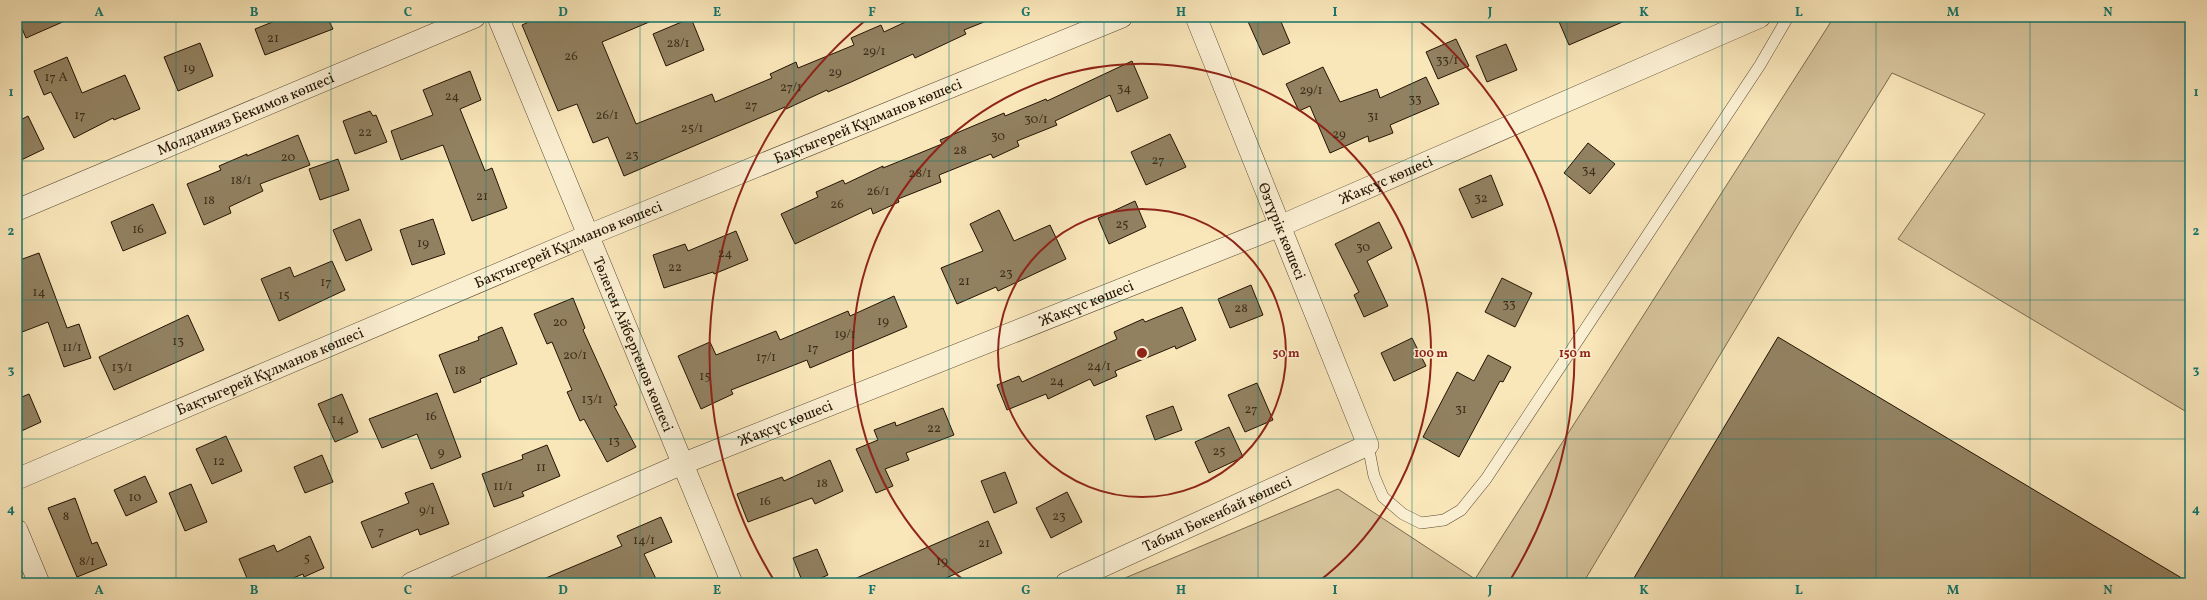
<svg xmlns="http://www.w3.org/2000/svg" width="2207" height="600" font-family="Vollkorn,serif">
<style>
.green{fill:#d5c29a;stroke:#7c6a4e}
.building{fill:#928161;stroke:#231302}
.lines{fill:none;stroke-linecap:round;stroke-linejoin:round}
.service-casing{stroke:#584830;stroke-width:12}
.minor-casing{stroke:#584830;stroke-width:22}
.service{stroke:#fbefd2;stroke-width:11}
.minor{stroke:#fbefd2;stroke-width:21}
.grid{fill:none;stroke:#0f766e;stroke-width:1;stroke-opacity:0.55}
.ring{fill:none;stroke:#8f2418;stroke-width:2}
.labels{text-anchor:middle;stroke-width:3;stroke-linejoin:round;paint-order:stroke}
.number-label{font-size:13px;fill:#3f2e1a}
.street-label{font-size:15px;fill:#231302;stroke:#fbefd2}
.centre{fill:#8f2418;stroke:#fbefd2;stroke-width:2}
.ring-label{font-size:12px;text-anchor:middle;font-weight:bold;fill:#8f2418;stroke:#fbefd2;stroke-width:3;stroke-linejoin:round;paint-order:stroke}
.neatline{fill:none;stroke:#0f766e;stroke-width:1.5}
.grid-label{font-size:13px;text-anchor:middle;font-weight:bold;fill:#0f766e}
</style>
<rect width="100%" height="100%" fill="#f9e6b9"/>
<filter id="stains"><feTurbulence type="fractalNoise" baseFrequency=".005" numOctaves="4"/><feColorMatrix values="0 0 0 0 .2 0 0 0 0 .09 0 0 0 0 .02 0 0 0 .5 -.17"/></filter>
<radialGradient id="worn" r=".72"><stop offset=".6" stop-color="#630" stop-opacity="0"/><stop offset="1" stop-color="#630" stop-opacity=".3"/></radialGradient>
<path class="green" d="M1834 17H2190V414L1898 239 1985 114 1892 73 1801 220 1583 583H1113L1338 489 1475 579Z"/>
<path class="building" d="M17 17H74L26 38Z
M285 17H327L333 29 265 55 255 29Z
M540 17H661L602 42 636 124 712 94 715 102 772 78 770 74 796 62 798 68 854 45 851 38 881 25 884 32 916 17 994 18 964 30 966 34 915 58 913 54 849 83 828 92 827 90 786 109 785 107 624 176 608 137 593 143 577 104 558 111 522 25Z
M1246 17H1279L1290 43 1263 55Z
M1557 17H1634L1569 45Z
M691 18 704 50 666 66 653 34Z
M1456 39 1469 66 1438 79 1426 52Z
M200 43 213 76 178 91 164 57Z
M1506 44 1517 70 1487 82 1476 56Z
M67 57 82 93 125 75 140 109 114 120 113 118 74 138 51 92 44 95 34 71Z
M1132 61 1148 98 1117 112 1110 95 1055 121 1057 125 1017 141 1019 146 993 158 991 154 939 175 941 182 898 199 899 202 873 214 871 208 795 244 781 214 818 197 816 192 843 180 845 184 883 166V168L942 144 940 140 1004 113 1005 116 1046 99 1047 101Z
M1323 67 1340 102 1377 89 1380 98 1426 77 1439 104 1390 125 1393 133 1369 142 1368 136 1330 153 1310 106 1299 111 1286 84Z
M470 71 481 100 460 109 485 171 492 168 507 208 472 221 443 145 401 160 391 131 433 115 423 90Z
M370 111 373 116 376 115 387 142 355 154 343 121Z
M28 116 44 149 17 162V122Z
M1170 134 1186 167 1146 185 1131 152Z
M298 135 310 165 260 184 263 191 229 207 231 213 204 225 187 184 221 170 219 166 247 154V156Z
M1588 143 1615 164 1590 194 1564 173Z
M338 159 349 190 320 200 309 169Z
M1491 175 1503 205 1472 218 1459 189Z
M1135 201 1146 227 1109 244 1098 218Z
M153 204 166 233 123 251 111 222Z
M999 210 1014 241 1050 225 1066 259 998 291 996 287 957 304 941 268 983 251 970 224Z
M360 219 372 250 346 261 333 230Z
M433 219 445 254 412 265 400 230Z
M1379 222 1392 248 1367 261 1388 306 1364 317 1354 295 1359 292 1335 244Z
M736 231 748 260 714 274 713 272 664 288 653 255 685 244 688 251Z
M39 253 67 328 79 324 91 358 64 367 48 322 17 334V261Z
M332 261 345 290 279 321 261 279 290 267 294 277Z
M1502 278 1532 293 1515 327 1485 312Z
M1251 285 1263 315 1230 328 1218 299Z
M894 296 907 327 810 368 807 360 731 390 733 394 701 409 678 356 710 342 716 355 776 331 780 340 848 311 850 316Z
M573 298 585 328 583 330 617 405 614 406 636 447 607 462 584 419 580 421 567 392 572 390 552 342 547 344 534 314Z
M1182 307 1196 340 1176 349 1175 346 1115 371 1117 376 1094 386 1090 379 1048 399 1046 394 1007 410 997 385 1019 376 1022 382 1117 339 1114 332 1143 319 1145 322Z
M188 315 204 350 114 390 99 357Z
M502 327 517 364 480 379 481 382 454 393 439 355 479 340 478 337Z
M1778 337 2190 583H1631Z
M1412 338 1426 366 1394 381 1381 353Z
M1488 355 1511 367 1503 382 1500 381 1459 457 1423 437 1457 372 1474 381Z
M1257 383 1273 420 1245 432 1228 395Z
M437 393 461 457 431 469 417 434 382 448 369 419Z
M29 394 41 422 17 433V399Z
M342 394 358 432 335 442 318 404Z
M1173 406 1182 430 1155 440 1146 416Z
M943 408 954 435 906 453 909 460 885 469 893 486 876 493 856 449 878 440 874 430 895 422 896 426Z
M1229 427 1243 457 1209 473 1195 442Z
M226 436 242 471 212 484 196 449Z
M547 445 560 476 522 492 524 496 494 507 482 474 523 459 522 455Z
M322 455 333 482 305 493 294 467Z
M830 460 843 491 815 504 812 498 748 522 737 494 782 477 784 481Z
M1005 472 1017 503 994 513 981 481Z
M145 476 157 502 126 516 114 490Z
M433 483 449 524 420 535 418 529 372 548 361 522 409 503 405 493Z
M191 484 207 522 185 531 169 493Z
M1067 492 1082 522 1051 538 1036 508Z
M75 498 92 544 97 542 107 565 77 577 48 508Z
M661 517 672 542 644 554 658 583H534L622 546 617 536Z
M988 521 1002 553 935 583H845Z
M310 536 324 568 304 577 303 574 281 583H249L239 559 274 545 277 552Z
M817 549 828 575 809 583H803L793 558Z"/>
<g class="lines">
<g class="service-casing">
<path id="service" d="M1368 445 1374 476 1383 497 1403 514 1421 523 1444 520 1461 510 1486 479 1760 65 1788 17"/>
</g>
<g class="minor-casing">
<g id="minor">
<path id="s1" d="M498 17 732 583"/>
<path id="s2" d="M17 210 475 17"/>
<path id="s3" d="M17 479 589 235 1122 17"/>
<path d="M17 530 39 583"/>
<path id="s4" d="M411 583 682 464 1280 226 1760 17"/>
<path id="s5" d="M1066 583 1368 445 1196 17"/>
</g>
</g>
<use href="#service" class="service"/>
<use href="#minor" class="minor"/>
</g>
<path class="grid" d="M176 17V583M331 17V583M486 17V583M640 17V583M794 17V583M949 17V583M1104 17V583M1258 17V583M1412 17V583M1567 17V583M1722 17V583M1876 17V583M2030 17V583M17 161H2190M17 300H2190M17 439H2190"/>
<g class="ring">
<circle cx="1142" cy="353" r="144"/>
<path d="M966 582A289 289 0 1 1 1318 582"/>
<path d="M775 582A433 433 0 0 1 867 19M1417 19A433 433 0 0 1 1509 582"/>
</g>
<g class="labels">
<g class="number-label">
<text x="273" y="42">21</text>
<text x="678" y="47">28/1</text>
<text x="874" y="55">29/1</text>
<text x="571" y="60">26</text>
<text x="1447" y="64">33/1</text>
<text x="189" y="72">19</text>
<text x="835" y="76">29</text>
<text x="56" y="81">17 А</text>
<text x="791" y="91">27/1</text>
<text x="1124" y="92">34</text>
<text x="1311" y="94">29/1</text>
<text x="452" y="100">24</text>
<text x="1415" y="103">33</text>
<text x="751" y="109">27</text>
<text x="80" y="119">17</text>
<text x="607" y="119">26/1</text>
<text x="1373" y="120">31</text>
<text x="1036" y="123">30/1</text>
<text x="692" y="132">25/1</text>
<text x="365" y="136">22</text>
<text x="1339" y="138">29</text>
<text x="998" y="140">30</text>
<text x="960" y="154">28</text>
<text x="632" y="159">23</text>
<text x="288" y="161">20</text>
<text x="1158" y="164">27</text>
<text x="1589" y="174">34</text>
<text x="920" y="177">28/1</text>
<text x="241" y="184">18/1</text>
<text x="878" y="195">26/1</text>
<text x="482" y="200">21</text>
<text x="1481" y="202">32</text>
<text x="209" y="204">18</text>
<text x="837" y="208">26</text>
<text x="1122" y="228">25</text>
<text x="138" y="233">16</text>
<text x="423" y="247">19</text>
<text x="1363" y="251">30</text>
<text x="725" y="257">24</text>
<text x="675" y="271">22</text>
<text x="1006" y="277">23</text>
<text x="964" y="285">21</text>
<text x="326" y="286">17</text>
<text x="39" y="296">14</text>
<text x="284" y="299">15</text>
<text x="1509" y="308">33</text>
<text x="1241" y="312">28</text>
<text x="883" y="325">19</text>
<text x="560" y="326">20</text>
<text x="845" y="338">19/1</text>
<text x="178" y="345">13</text>
<text x="72" y="351">11/1</text>
<text x="813" y="352">17</text>
<text x="575" y="359">20/1</text>
<text x="766" y="361">17/1</text>
<text x="1099" y="370">24/1</text>
<text x="122" y="371">13/1</text>
<text x="460" y="374">18</text>
<text x="705" y="380">15</text>
<text x="1057" y="385">24</text>
<text x="592" y="403">13/1</text>
<text x="1251" y="413">27</text>
<text x="1461" y="413">31</text>
<text x="431" y="420">16</text>
<text x="338" y="423">14</text>
<text x="934" y="432">22</text>
<text x="614" y="445">13</text>
<text x="1219" y="455">25</text>
<text x="441" y="456">9</text>
<text x="219" y="465">12</text>
<text x="541" y="471">11</text>
<text x="822" y="487">18</text>
<text x="503" y="490">11/1</text>
<text x="135" y="501">10</text>
<text x="765" y="505">16</text>
<text x="427" y="514">9/1</text>
<text x="66" y="520">8</text>
<text x="1059" y="520">23</text>
<text x="381" y="535">7</text>
<text x="644" y="544">14/1</text>
<text x="984" y="547">21</text>
<text x="307" y="562">5</text>
<text x="87" y="565">8/1</text>
<text x="942" y="565">19</text>
</g>
<g class="street-label">
<text dy="5" stroke="none"><textPath href="#s2" startOffset="248">Молданияз Бекимов көшесі</textPath></text>
<text dy="5" stroke="none"><textPath href="#s3" startOffset="923">Бақтыгерей Құлманов көшесі</textPath></text>
<text dy="5" stroke="none"><textPath href="#s4" startOffset="1055">Жақсұс көшесі</textPath></text>
<text transform="translate(1282 231) rotate(68)" y="5">Өзтүрік көшесі</text>
<text dy="5" stroke="none"><textPath href="#s3" startOffset="599">Бақтыгерей Құлманов көшесі</textPath></text>
<text dy="5" stroke="none"><textPath href="#s4" startOffset="731">Жақсұс көшесі</textPath></text>
<text dy="5" stroke="none"><textPath href="#s1" startOffset="354">Төлеген Айбергенов көшесі</textPath></text>
<text dy="5" stroke="none"><textPath href="#s3" startOffset="275">Бақтыгерей Құлманов көшесі</textPath></text>
<text dy="5" stroke="none"><textPath href="#s4" startOffset="407">Жақсұс көшесі</textPath></text>
<text dy="5" stroke="none"><textPath href="#s5" startOffset="166">Табын Бөкенбай көшесі</textPath></text>
</g>
</g>
<circle cx="1142" cy="353" r="6" class="centre"/>
<g class="ring-label">
<text x="1286" y="357">50 m</text>
<text x="1431" y="357">100 m</text>
<text x="1575" y="357">150 m</text>
</g>
<rect width="2207" height="600" fill="none" stroke="#f9e6b9" stroke-width="44"/>
<rect x="22" y="22" width="2163" height="556" class="neatline"/>
<g class="grid-label">
<text x="99" y="16">A</text>
<text x="254" y="16">B</text>
<text x="408" y="16">C</text>
<text x="563" y="16">D</text>
<text x="717" y="16">E</text>
<text x="872" y="16">F</text>
<text x="1026" y="16">G</text>
<text x="1181" y="16">H</text>
<text x="1335" y="16">I</text>
<text x="1490" y="16">J</text>
<text x="1644" y="16">K</text>
<text x="1799" y="16">L</text>
<text x="1953" y="16">M</text>
<text x="2108" y="16">N</text>
<text x="11" y="96">1</text>
<text x="2196" y="96">1</text>
<text x="11" y="235">2</text>
<text x="2196" y="235">2</text>
<text x="11" y="374">3</text>
<text x="2196" y="374">3</text>
<text x="11" y="513">4</text>
<text x="2196" y="513">4</text>
<text x="99" y="594">A</text>
<text x="254" y="594">B</text>
<text x="408" y="594">C</text>
<text x="563" y="594">D</text>
<text x="717" y="594">E</text>
<text x="872" y="594">F</text>
<text x="1026" y="594">G</text>
<text x="1181" y="594">H</text>
<text x="1335" y="594">I</text>
<text x="1490" y="594">J</text>
<text x="1644" y="594">K</text>
<text x="1799" y="594">L</text>
<text x="1953" y="594">M</text>
<text x="2108" y="594">N</text>
</g>
<rect width="100%" height="100%" filter="url(#stains)"/>
<rect width="100%" height="100%" fill="url(#worn)"/>
</svg>
